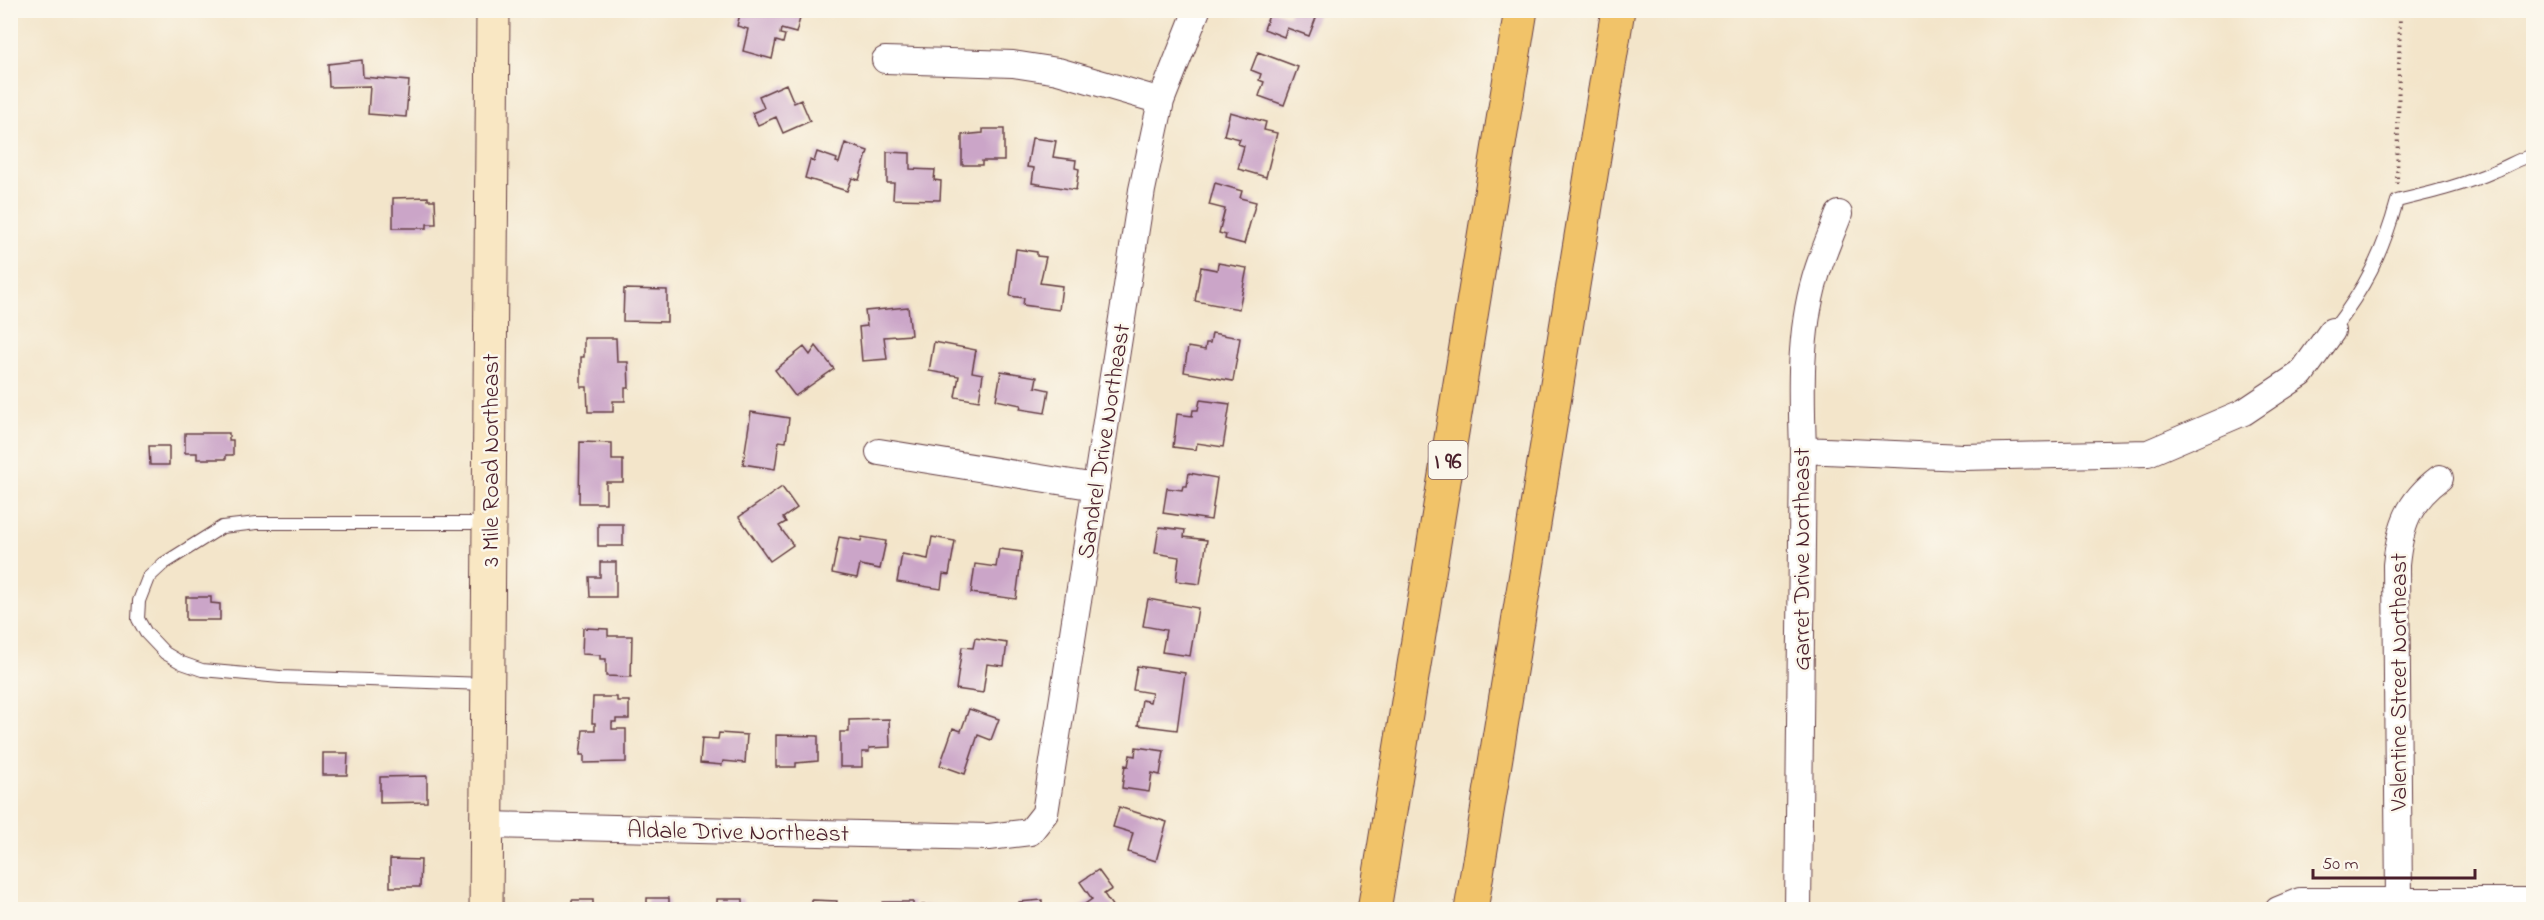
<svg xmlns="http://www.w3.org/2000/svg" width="2544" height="920" font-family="'Indie Flower',sans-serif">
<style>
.building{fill:#cba5c8}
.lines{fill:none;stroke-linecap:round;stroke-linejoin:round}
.lane-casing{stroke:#633d43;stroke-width:14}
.street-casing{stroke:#633d43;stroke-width:28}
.secondary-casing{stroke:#633d43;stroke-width:35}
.highway-casing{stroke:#633d43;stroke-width:35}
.path{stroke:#633d43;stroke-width:4;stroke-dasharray:1.5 4.5;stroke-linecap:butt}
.lane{stroke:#fff;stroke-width:12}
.street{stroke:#fff;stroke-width:26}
.secondary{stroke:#f9e7c3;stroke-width:33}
.highway{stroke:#f1c369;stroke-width:33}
.labels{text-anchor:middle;stroke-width:5;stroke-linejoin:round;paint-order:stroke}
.shield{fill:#fbf7ec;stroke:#7f6065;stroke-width:1.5}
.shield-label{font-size:22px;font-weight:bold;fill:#4a1f2b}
.street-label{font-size:24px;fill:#4a1f2b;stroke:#fbf7ec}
</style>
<rect width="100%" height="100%" fill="#fbf7ec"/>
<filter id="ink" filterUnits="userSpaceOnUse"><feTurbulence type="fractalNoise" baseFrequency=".0167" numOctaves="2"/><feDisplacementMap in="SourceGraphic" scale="12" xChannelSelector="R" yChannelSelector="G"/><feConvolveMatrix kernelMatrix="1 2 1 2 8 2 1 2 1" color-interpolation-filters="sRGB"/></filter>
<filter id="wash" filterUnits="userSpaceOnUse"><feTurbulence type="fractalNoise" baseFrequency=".008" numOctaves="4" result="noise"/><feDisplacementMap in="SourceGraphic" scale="24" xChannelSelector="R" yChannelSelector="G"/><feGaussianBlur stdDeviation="1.35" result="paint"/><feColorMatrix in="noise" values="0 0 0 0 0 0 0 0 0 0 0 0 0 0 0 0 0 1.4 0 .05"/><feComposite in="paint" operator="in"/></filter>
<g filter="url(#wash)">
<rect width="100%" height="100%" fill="#f3e5ca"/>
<g id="blocks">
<path class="building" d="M741 10H761L780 15 781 10 802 11 796 33 781 29 780 34 785 35 783 43 776 41 772 59 743 51 748 29 737 26Z
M1271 10 1289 16 1291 10H1319L1309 36 1287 28 1284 37 1264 29Z
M1258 52 1298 67 1284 105 1259 96 1264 82 1259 80 1261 74 1251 70Z
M362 60 363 77 409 81 406 117 368 114 370 86 329 87 328 64Z
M786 84 794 103 801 100 810 121 783 133 776 117 758 125 752 113 764 108 759 96Z
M1230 112 1266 122 1264 130 1277 133 1266 177 1238 169 1244 146 1238 144 1240 139 1224 135Z
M983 129H1004V161H982V165H962V135L983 133Z
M1032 138 1056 141 1053 157 1076 160 1075 168 1079 169 1076 190 1032 183 1034 168 1027 167Z
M845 143 868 151 859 180 852 178 847 191 805 178 810 160 814 162 817 152 837 159 836 162 839 163Z
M887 152 910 153V169L935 170 934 180 941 181 940 200 893 199 894 183H887Z
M1215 183 1242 191 1240 198 1256 202 1244 244 1225 239 1226 235 1219 233 1225 209 1209 205Z
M428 197V200H435L436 224H427V228H393V198Z
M1016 249 1037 252V256L1046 257 1040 283 1062 286 1059 310 1023 305 1024 298 1010 296Z
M1218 263 1247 268 1239 309 1195 301 1201 267 1217 270Z
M624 289 667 290V322L623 321Z
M908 307 911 335 884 337 887 359 862 361 859 327 867 326 865 311Z
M1212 333 1240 338 1233 381 1184 372 1188 347 1205 350 1206 343H1210Z
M584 338H616L617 362H628L629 388H625V401H613V412H588L587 387H581V357H584Z
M934 342 976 350 972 372 983 374 979 401 955 397 959 376 929 371Z
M816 346 834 369 795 396 775 370 804 347 810 355Z
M1001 371 1037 377 1035 387 1049 390 1045 413 1020 409 1021 405 996 400Z
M1200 400 1230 404 1223 447 1197 443 1196 450 1173 447 1177 414 1192 416 1193 410H1198Z
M751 412 789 418 786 442 779 441 775 469 743 464Z
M185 433H229V440H233V455H226V459H197V453H185Z
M580 442 612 443V460H623V482H606V503H579Z
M149 446H169V465H150Z
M1189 473 1217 478 1211 520 1163 513 1167 488 1182 490 1183 486H1187Z
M782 487 797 508 783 518 786 522 779 526 793 545 770 561 739 517Z
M598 524H623V546H598Z
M1159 527 1185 530 1184 537 1207 540 1200 584 1176 581 1179 557 1155 553Z
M839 537 861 541 862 537 886 541 880 569 860 565 857 578 832 573Z
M932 537 955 541 949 575 943 574 941 589 897 582 902 554 928 559Z
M999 549 1022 552 1016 599 971 593 975 564 996 567Z
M600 562H616V597H590L589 577H600Z
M186 597H211V603L220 604V620H186Z
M1148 599 1198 608 1190 656 1162 652 1166 630 1143 626Z
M583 628 608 629V636H632L631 677 606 676V659H600V655L582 654Z
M975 638 1007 643 1004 666 987 664 983 693 956 689 962 647 973 648Z
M1137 666 1185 673 1177 730 1138 725 1142 700 1150 702 1152 693 1133 690Z
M593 697H617V701H629V719H616V722H612V729H626V762L584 763V755H580L583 730H595V723H592Z
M969 709 999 719 991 740 978 735 965 774 940 765 953 728 961 731Z
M889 719 890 747 869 748V752H862V767H840V732H849V720Z
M719 733 747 735 745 763 723 761 722 765 700 763 702 738 718 739Z
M776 735 818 736V761L796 763V767H776Z
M1136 747 1164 751 1160 775 1152 773 1149 792 1122 788 1125 765 1128 766 1130 755 1135 756Z
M323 753H348L347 775H323Z
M427 776V802L380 803V777Z
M1119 807 1167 822 1156 861 1128 852 1133 833 1113 827Z
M390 859 421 860 420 887H390Z
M1098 870 1112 889 1104 894 1115 910H1076L1092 899 1080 882Z
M647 898H669V910H647Z
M717 899H743V910H717Z
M572 900H593V905L626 904V910H572Z
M812 900 837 901 836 910H812Z
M1042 900V910H994L1019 906V902Z
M883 902H913V910H883Z
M922 905H945V910H922Z"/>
</g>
</g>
<g filter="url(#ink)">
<use href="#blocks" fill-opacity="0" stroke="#633d43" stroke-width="1.5"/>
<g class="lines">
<g class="lane-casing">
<path id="lane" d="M2332 331C2365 288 2383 253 2397 201 2430 193 2464 185 2495 171 2509 166 2519 158 2534 155
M486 684 280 677 202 670 182 663 165 653 146 633 138 619 139 601 148 578 163 564 222 527 257 523H489"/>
</g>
<g class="street-casing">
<path id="street" d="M885 60 1013 64 1058 71 1161 101
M1803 450 1963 457 2148 453 2244 412 2301 374 2332 331
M879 452 1096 487
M487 825 989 837 1030 832 1045 813 1142 190 1161 101 1197 10
M2399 901 2396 565C2400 526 2408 502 2440 478
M1798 910 1803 450C1801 394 1799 334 1815 279 1821 257 1831 235 1839 214
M2278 910 2300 901H2523"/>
</g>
<g class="secondary-casing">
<path id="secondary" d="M486 910 493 10"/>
</g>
<g class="highway-casing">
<path id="highway" d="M1374 910 1521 10
M1471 910 1618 10"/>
</g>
<path class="path" d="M2397 184 2400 10"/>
<use href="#lane" class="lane"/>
<use href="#street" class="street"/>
<use href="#secondary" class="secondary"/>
<use href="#highway" class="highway"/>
</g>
</g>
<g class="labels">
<rect class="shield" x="1428.5" y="441" width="39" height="38" rx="4.5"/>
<g class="shield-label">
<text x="1448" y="468">I 96</text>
</g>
<g class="street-label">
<text transform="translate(1103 441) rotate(-81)" y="8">Sandrel Drive Northeast</text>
<text transform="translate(490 460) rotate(-90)" y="8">3 Mile Road Northeast</text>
<text transform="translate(1801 559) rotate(-90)" y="8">Garret Drive Northeast</text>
<text transform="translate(2398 682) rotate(-90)" y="8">Valentine Street Northeast</text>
<text transform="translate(738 831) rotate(1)" y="8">Aldale Drive Northeast</text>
</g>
</g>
<rect width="2544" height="920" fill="none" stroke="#fbf7ec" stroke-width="36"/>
<path d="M2313 869v9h162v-9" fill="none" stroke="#4a1f2b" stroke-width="3"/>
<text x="2322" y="869" font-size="18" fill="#4a1f2b" stroke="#fbf7ec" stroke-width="4.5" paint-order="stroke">50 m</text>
</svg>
